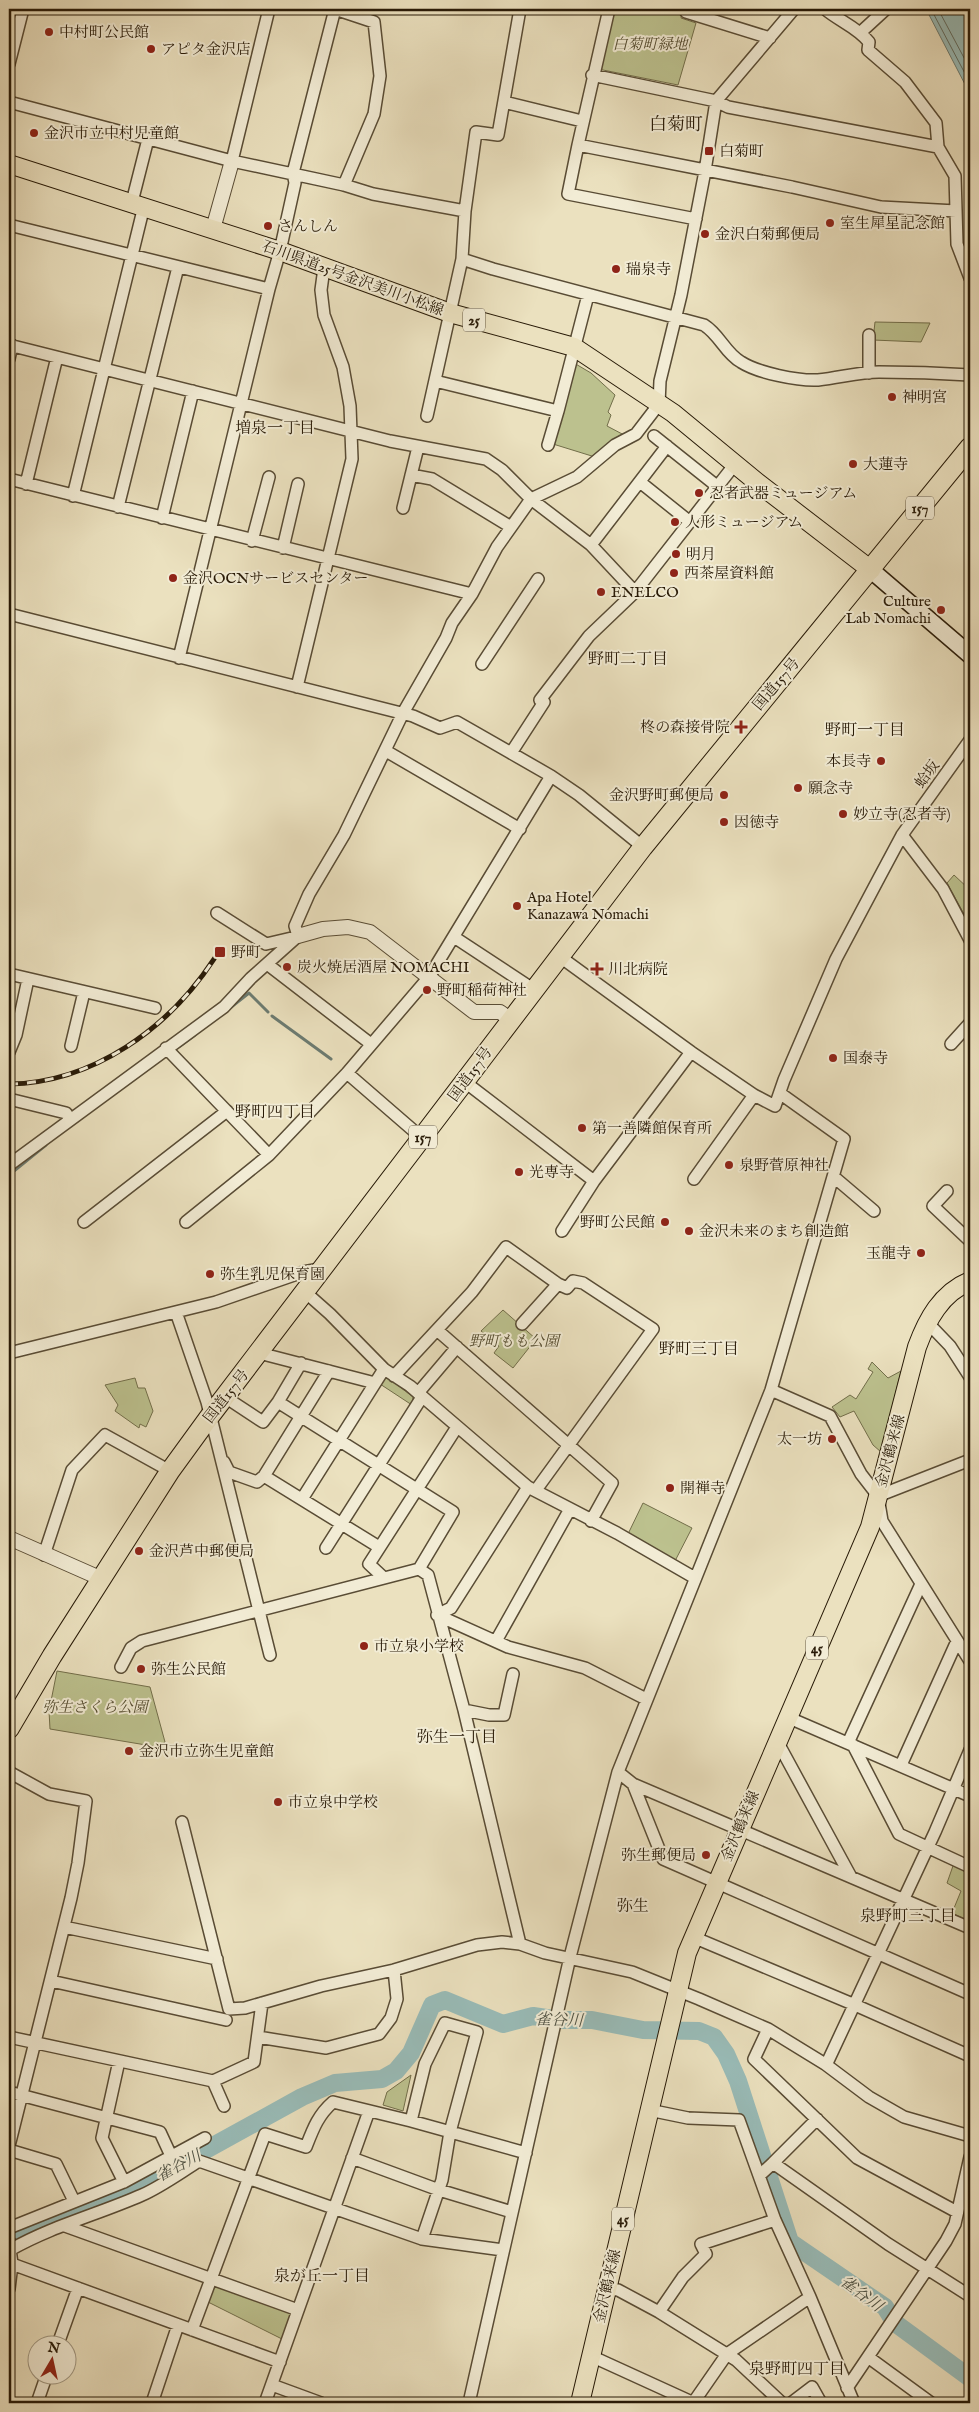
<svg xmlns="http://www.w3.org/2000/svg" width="979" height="2412" font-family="'IM FELL English','Noto Serif JP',serif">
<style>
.green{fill:#bcc18e;stroke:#726e4a}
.water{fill:#99bcb8;stroke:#6c7b71}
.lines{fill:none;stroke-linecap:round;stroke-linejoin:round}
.shore{stroke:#606b60;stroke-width:1}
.stream{stroke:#6c7b71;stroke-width:3}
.river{stroke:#99bcb8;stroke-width:18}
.minor-casing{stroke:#594c35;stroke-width:14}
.tertiary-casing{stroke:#594c35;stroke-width:16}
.secondary-casing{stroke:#281a07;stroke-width:19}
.primary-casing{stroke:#281a07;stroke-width:20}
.trunk-casing{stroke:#281a07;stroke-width:21}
.minor{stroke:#f2ecd5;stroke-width:11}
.tertiary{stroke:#f2ecd5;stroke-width:14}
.secondary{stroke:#f2ecd5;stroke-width:16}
.primary{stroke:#ebe1bf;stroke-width:18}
.trunk{stroke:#ebe1bf;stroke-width:19}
.rail-casing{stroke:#281a07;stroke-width:5}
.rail{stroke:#f2ecd5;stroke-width:3;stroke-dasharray:9;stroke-linecap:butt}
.poi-dot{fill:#8f2418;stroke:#f2ecd5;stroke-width:2}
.labels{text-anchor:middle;stroke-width:4;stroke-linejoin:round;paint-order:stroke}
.shield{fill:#f2ecd5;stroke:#655945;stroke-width:1}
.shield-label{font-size:14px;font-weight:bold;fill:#281a07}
.poi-label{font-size:15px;fill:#281a07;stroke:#f2ecd5;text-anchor:start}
.park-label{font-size:15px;font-style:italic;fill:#544c30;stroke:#f2ecd5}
.street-label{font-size:15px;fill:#281a07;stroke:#f2ecd5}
.neighbourhood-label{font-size:16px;fill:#281a07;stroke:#f2ecd5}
.water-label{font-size:16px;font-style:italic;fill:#505345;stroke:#f2ecd5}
.quarter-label{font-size:18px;fill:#281a07;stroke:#f2ecd5}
</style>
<rect width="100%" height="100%" fill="#ebe1bf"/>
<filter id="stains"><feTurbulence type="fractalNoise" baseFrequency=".004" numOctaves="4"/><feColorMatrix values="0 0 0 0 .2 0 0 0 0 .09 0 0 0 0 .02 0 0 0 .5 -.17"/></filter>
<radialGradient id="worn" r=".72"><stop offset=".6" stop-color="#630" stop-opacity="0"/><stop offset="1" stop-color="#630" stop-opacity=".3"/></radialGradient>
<path class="green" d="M612 9H683L681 18 696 23 678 85 598 69Z
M875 322 930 323 921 342 873 340Z
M574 363 591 373 615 395 608 412 611 415 607 426 626 436 610 442 595 457 553 444Z
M954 875 970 890V925L947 883Z
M503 1310 536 1339 513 1368 494 1353 499 1346 481 1331Z
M872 1362 888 1378 901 1371 881 1452 873 1445 854 1411 840 1417 832 1407 850 1395 856 1399 873 1372 868 1369Z
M387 1377 413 1397 412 1405 380 1384Z
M135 1378 138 1388H145L153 1411 146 1427 140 1424 139 1428 115 1411 118 1405 105 1385Z
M643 1503 692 1528 675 1561 628 1534Z
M57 1671 150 1687 165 1742 158 1747 50 1729 49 1711Z
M954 1863 970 1870V1922L952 1913 961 1891 947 1883Z
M411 2075 403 2111 383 2105 387 2092Z
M214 2284 291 2313 282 2339 208 2302Z"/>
<path class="water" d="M926 9H970V94Z"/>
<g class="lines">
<path class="shore" d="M931 9 970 83
M938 9 970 69"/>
<path class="stream" d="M230 1008 249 993 268 1012
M272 1016 331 1059
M180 1046 195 1035
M9 1175 46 1145"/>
<path class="river" d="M9 2236 44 2220 67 2214 153 2179 302 2097 335 2083 382 2079 396 2071 411 2053 432 2005 445 2000 503 2024 533 2016 560 2020H592L643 2030 699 2031 714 2037 726 2054 738 2081 790 2242 885 2307 895 2323 970 2378"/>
<g class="minor-casing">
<path id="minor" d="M335 9 374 22 380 76 374 114 344 185 373 194 465 211
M609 9 578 145 792 187 881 207 956 211
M687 9 686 12 770 38
M825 9C839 21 857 27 869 42L868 50 905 82 936 123 938 147 955 176 957 244 970 278
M861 32 886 9
M9 64 23 9
M592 75 716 101 728 107 938 147
M9 102 232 161 344 185
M504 102 582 121
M578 145 568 194 696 219
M232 161 269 9
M132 202 148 139
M9 225 269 289
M462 259 493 269 704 325C720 335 725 353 741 362 758 373 798 381 818 380 839 378 859 372 879 372 910 372 940 373 970 375
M9 345 390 441 486 459 502 470 531 499 591 545 635 592
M9 359 12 345
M869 373V335
M435 381 558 411 548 445
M558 411 588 295
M427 416 462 259 465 211 476 132 498 135 520 9
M654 436 718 487
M411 475 432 479 511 527
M9 479 472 594
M640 482 690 522
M26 484 57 357
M73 496 144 206
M118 507 178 267
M403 508 418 447
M162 518 193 391
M252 541 269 477
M591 545 667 446
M283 548 298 484
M9 614 413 716 440 728 457 722 551 776 579 795 643 847
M179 658 269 289 280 251 295 183 293 173 335 9
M482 664 538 579
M297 687 352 459 350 406 343 367 324 315 321 290 324 268
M540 700 589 636 635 592 735 464
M386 751 520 829
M511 753 544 702
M902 835 943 889 970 940
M217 913 266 944 296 937
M298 936 295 926 309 894 344 835 403 713 446 638 452 623 472 594 497 547 531 499 577 477 615 445 636 434 659 404 660 381 681 295 705 171 716 101 794 9
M454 937 533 989
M559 956 691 1052 754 1095 775 1106 784 1080 836 959 879 878 902 835 970 740
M267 964 371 1044
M9 974 155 1008
M951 1044 970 1023
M71 1046 84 992
M166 1048 269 1155
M9 1052 16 1035 28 979
M347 1073 422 1138
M465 1082 594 1181
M9 1099 66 1113 70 1119
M9 1165 224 1007 251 978 298 936
M834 1177 874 1211
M694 1179 754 1095
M947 1191 933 1206 970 1241
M84 1222 227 1111
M186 1222 269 1155 347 1073 429 977 551 776
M562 1231 594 1181 691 1052
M304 1291 330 1314 384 1369 410 1386 528 1487 617 1533 695 1578
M176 1312 207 1402 270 1655
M926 1321 950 1346 970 1377
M522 1324 558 1284
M437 1330 612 1483 591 1521
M9 1353 216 1302 303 1272 320 1269
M259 1353 375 1383
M394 1376 472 1292 506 1247 558 1284 567 1288 573 1281 583 1283 653 1329 536 1490
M771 1390 830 1416 861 1474 878 1496 970 1460
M418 1393 457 1347
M278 1402 301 1363
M224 1462 229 1472 257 1482 264 1476 379 1547
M264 1476 329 1371
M302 1499 384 1369
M879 1503 882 1521 970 1661
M326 1548 422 1397
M44 1555 72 1470 105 1435 170 1471
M419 1569 428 1575 464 1710 520 1944
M384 1578 369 1564 457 1427
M437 1615 508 1647 585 1668 646 1699
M437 1615 451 1608 528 1487
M496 1641 570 1509
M121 1667 131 1648 142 1641 419 1569 453 1512 278 1402 263 1422 225 1397
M464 1710 489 1715H504L513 1674
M787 1717 970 1796
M777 1741 851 1877
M848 1743 921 1584
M853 1745 899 1834 970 1867
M901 1765 957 1641
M9 1772 49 1794 86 1801 78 1863 71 1898 9 2146
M618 1772 633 1784 970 1928
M633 1784 663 1859 970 1994
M182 1822 229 2009 245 2008 321 1986 394 1970 477 1945 502 1942 520 1944 545 1953 632 1972 699 1999 768 2029 825 2064 869 2097 904 2117 970 2136
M64 1927 217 1959
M693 1937 855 2005 970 2056
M51 1981 226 2020
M768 2029 754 2059 857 2158 957 2212
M9 2037 213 2081 254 2062 262 2003
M258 2037 326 2048 379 2034 391 2018 397 1999 394 1970
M119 2061 102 2138 124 2182
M825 2064 828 2061 935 1832 970 1750
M213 2081 224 2106
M9 2092 160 2132 172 2158
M649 2110 688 2118 739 2120 775 2220 810 2297 854 2403
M411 2121 425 2064 445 2023 477 2032 450 2132 442 2180 422 2239
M9 2150 56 2164 74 2201
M352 2158 439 2190 512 2212
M773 2163 817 2119
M760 2175 773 2163 888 2244 970 2296
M65 2226 298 2310
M9 2228 124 2182 205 2138
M9 2241 12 2264 9 2289
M10 2250C52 2226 99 2214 142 2195 162 2186 181 2172 199 2161L422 2239 503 2250
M12 2264 280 2362
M606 2289 618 2290 659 2312 736 2360 782 2403
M659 2312 683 2277 706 2254 701 2244 775 2220
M192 2330 265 2134 306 2147C313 2129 318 2115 333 2102L411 2121 526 2153
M58 2344 78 2288
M591 2356 694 2403
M868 2357 931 2403
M272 2385 321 2403
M847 2388 946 2241 955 2224 970 2157
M37 2403 47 2374
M152 2403 178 2325
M265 2403 369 2111
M469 2403 570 1957 618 1772 771 1390 844 1139 781 1094
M693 2403 727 2354 810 2297
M791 2403 812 2387 821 2403"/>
</g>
<g class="tertiary-casing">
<path id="tertiary" d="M213 229 232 161
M298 936 323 929 348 927 370 932 474 1012H500L510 1019
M9 1538 102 1579"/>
</g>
<g class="secondary-casing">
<path id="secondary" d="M871 570 970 655"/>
</g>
<g class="primary-casing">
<path id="primary" d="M9 164 280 251 450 313 574 347 673 413 758 483 871 570
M580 2403 687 1953 870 1527 917 1347C927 1320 941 1293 970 1281"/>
</g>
<g class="trunk-casing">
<path id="trunk" d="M9 1729 52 1656 170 1471 210 1416 643 847 970 447"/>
</g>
<use href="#minor" class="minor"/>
<use href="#tertiary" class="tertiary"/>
<use href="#secondary" class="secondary"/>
<use href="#primary" class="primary"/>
<use href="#trunk" class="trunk"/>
<g class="rail-casing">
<path id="rail" d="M9 1084C93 1083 169 1028 214 959"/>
</g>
<use href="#rail" class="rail"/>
</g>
<g class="poi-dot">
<circle cx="49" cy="32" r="5"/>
<circle cx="151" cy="49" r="5"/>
<circle cx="34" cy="133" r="5"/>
<rect x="704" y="146" width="10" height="10" rx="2.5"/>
<circle cx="830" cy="223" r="5"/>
<circle cx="268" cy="226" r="5"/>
<circle cx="705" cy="234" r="5"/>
<circle cx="616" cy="269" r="5"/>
<circle cx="892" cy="397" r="5"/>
<circle cx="853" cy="464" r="5"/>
<circle cx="699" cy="493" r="5"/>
<circle cx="675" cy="522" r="5"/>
<circle cx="676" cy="554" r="5"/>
<circle cx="674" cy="573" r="5"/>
<circle cx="173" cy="578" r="5"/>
<circle cx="601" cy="592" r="5"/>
<circle cx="941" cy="610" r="5"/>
<path d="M738.5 719.5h5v5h5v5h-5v5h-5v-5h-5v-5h5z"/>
<circle cx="881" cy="761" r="5"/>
<circle cx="798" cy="788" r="5"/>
<circle cx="724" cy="795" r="5"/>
<circle cx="843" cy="814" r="5"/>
<circle cx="724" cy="822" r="5"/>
<circle cx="517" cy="906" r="5"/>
<rect x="214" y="946" width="12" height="12" rx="2.5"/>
<circle cx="287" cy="967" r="5"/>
<path d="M594.5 961.5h5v5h5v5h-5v5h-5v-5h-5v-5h5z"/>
<circle cx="427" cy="990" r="5"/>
<circle cx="833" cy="1058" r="5"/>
<circle cx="582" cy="1128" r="5"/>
<circle cx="729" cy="1165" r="5"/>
<circle cx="519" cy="1172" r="5"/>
<circle cx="665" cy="1222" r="5"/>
<circle cx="689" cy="1231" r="5"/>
<circle cx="921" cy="1253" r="5"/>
<circle cx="210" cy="1274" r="5"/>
<circle cx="832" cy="1439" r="5"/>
<circle cx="670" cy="1488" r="5"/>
<circle cx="139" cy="1551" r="5"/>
<circle cx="364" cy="1646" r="5"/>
<circle cx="141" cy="1669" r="5"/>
<circle cx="129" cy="1751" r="5"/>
<circle cx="278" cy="1802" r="5"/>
<circle cx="706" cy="1855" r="5"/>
</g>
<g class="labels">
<g class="shield">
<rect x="463" y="308.5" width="22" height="23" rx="4"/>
<rect x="906" y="496.5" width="28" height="23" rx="4"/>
<rect x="409" y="1125.5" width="28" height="23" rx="4"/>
<rect x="806" y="1636.5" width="22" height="23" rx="4"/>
<rect x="612" y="2207.5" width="22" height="23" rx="4"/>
</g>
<g class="shield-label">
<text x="474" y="325">25</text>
<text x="920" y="513">157</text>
<text x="423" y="1142">157</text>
<text x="817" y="1653">45</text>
<text x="623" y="2224">45</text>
</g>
<g class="poi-label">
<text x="59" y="37">中村町公民館</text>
<text x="161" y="54">アピタ金沢店</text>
<text x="44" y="138">金沢市立中村児童館</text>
<text x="719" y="156">白菊町</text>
<text x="840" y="228">室生犀星記念館</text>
<text x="278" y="231">さんしん</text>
<text x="715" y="239">金沢白菊郵便局</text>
<text x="626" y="274">瑞泉寺</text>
<text x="902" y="402">神明宮</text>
<text x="863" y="469">大蓮寺</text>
<text x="709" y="498">忍者武器ミュージアム</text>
<text x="685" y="527">人形ミュージアム</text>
<text x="686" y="559">明月</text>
<text x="684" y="578">西茶屋資料館</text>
<text x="183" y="583">金沢OCNサービスセンター</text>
<text x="611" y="597">ENELCO</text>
<text x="931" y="606" text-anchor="end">Culture<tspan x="931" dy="17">Lab Nomachi</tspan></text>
<text x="730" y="732" text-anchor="end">柊の森接骨院</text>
<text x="871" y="766" text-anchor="end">本長寺</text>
<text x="808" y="793">願念寺</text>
<text x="714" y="800" text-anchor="end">金沢野町郵便局</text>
<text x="853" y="819">妙立寺(忍者寺)</text>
<text x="734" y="827">因徳寺</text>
<text x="527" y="902">Apa Hotel<tspan x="527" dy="17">Kanazawa Nomachi</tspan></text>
<text x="231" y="957">野町</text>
<text x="297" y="972">炭火焼居酒屋 NOMACHI</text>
<text x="608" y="974">川北病院</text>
<text x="437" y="995">野町稲荷神社</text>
<text x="843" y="1063">国泰寺</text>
<text x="592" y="1133">第一善隣館保育所</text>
<text x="739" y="1170">泉野菅原神社</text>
<text x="529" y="1177">光専寺</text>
<text x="655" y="1227" text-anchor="end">野町公民館</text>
<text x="699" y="1236">金沢未来のまち創造館</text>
<text x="911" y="1258" text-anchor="end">玉龍寺</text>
<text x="220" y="1279">弥生乳児保育園</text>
<text x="822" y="1444" text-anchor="end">太一坊</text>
<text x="680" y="1493">開禅寺</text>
<text x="149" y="1556">金沢芦中郵便局</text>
<text x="374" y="1651">市立泉小学校</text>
<text x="151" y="1674">弥生公民館</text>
<text x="139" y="1756">金沢市立弥生児童館</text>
<text x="288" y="1807">市立泉中学校</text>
<text x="696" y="1860" text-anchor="end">弥生郵便局</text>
</g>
<g class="park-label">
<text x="650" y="49">白菊町緑地</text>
<text x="514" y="1346">野町もも公園</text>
<text x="95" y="1712">弥生さくら公園</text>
</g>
<g class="street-label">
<text transform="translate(353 278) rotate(20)" y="5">石川県道25号金沢美川小松線</text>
<text transform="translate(776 684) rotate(-50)" y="5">国道157号</text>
<text transform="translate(927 774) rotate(-54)" y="5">蛤坂</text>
<text transform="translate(470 1074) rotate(-54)" y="5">国道157号</text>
<text transform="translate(226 1396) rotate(-52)" y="5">国道157号</text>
<text transform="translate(890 1451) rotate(-75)" y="5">金沢鶴来線</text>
<text transform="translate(740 1826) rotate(-67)" y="5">金沢鶴来線</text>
<text transform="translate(607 2286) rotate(-77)" y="5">金沢鶴来線</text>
</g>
<g class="neighbourhood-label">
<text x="275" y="433">増泉一丁目</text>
<text x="628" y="664">野町二丁目</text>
<text x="865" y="735">野町一丁目</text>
<text x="275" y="1117">野町四丁目</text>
<text x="699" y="1354">野町三丁目</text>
<text x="457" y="1742">弥生一丁目</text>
<text x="633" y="1911">弥生</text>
<text x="908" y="1921">泉野町三丁目</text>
<text x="322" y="2281">泉が丘一丁目</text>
<text x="797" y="2374">泉野町四丁目</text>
</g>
<g class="water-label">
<text transform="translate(559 2019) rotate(2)" y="6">雀谷川</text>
<text transform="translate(178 2165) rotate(-28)" y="6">雀谷川</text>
<text transform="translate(862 2293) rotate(37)" y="6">雀谷川</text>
</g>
<g class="quarter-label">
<text x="676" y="130">白菊町</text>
</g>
</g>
<rect width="979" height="2412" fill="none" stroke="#ebe1bf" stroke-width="30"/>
<rect x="10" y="10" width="959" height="2392" fill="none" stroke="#281a07" stroke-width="2.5"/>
<rect x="15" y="15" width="949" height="2382" fill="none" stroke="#281a07"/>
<g transform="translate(52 2360) rotate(9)"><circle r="24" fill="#f2ecd5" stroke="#a19883"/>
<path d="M0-4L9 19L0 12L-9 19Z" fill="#8f2418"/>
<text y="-8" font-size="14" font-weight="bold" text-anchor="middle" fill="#281a07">N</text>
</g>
<rect width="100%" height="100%" filter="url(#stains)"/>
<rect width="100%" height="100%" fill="url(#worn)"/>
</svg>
